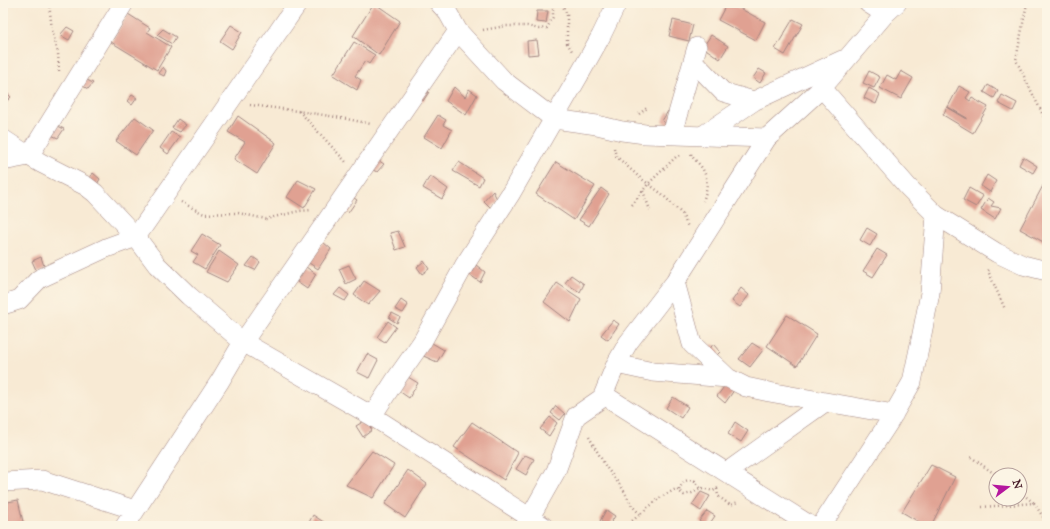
<svg xmlns="http://www.w3.org/2000/svg" width="1050" height="529" font-family="'IM FELL Great Primer',serif">
<style>
.building{fill:#e0a192}
.lines{fill:none;stroke-linecap:round;stroke-linejoin:round}
.minor-casing{stroke:#a18480;stroke-width:20}
.path{stroke:#a18480;stroke-width:2.5;stroke-dasharray:1 3;stroke-linecap:butt}
.minor{stroke:#fff;stroke-width:19}
</style>
<rect width="100%" height="100%" fill="#fcf5e5"/>
<filter id="ink" filterUnits="userSpaceOnUse"><feTurbulence type="fractalNoise" baseFrequency=".025" numOctaves="2"/><feDisplacementMap in="SourceGraphic" scale="8" xChannelSelector="R" yChannelSelector="G"/><feConvolveMatrix kernelMatrix="1 2 1 2 8 2 1 2 1" color-interpolation-filters="sRGB"/></filter>
<filter id="wash" filterUnits="userSpaceOnUse"><feTurbulence type="fractalNoise" baseFrequency=".012" numOctaves="4" result="noise"/><feDisplacementMap in="SourceGraphic" scale="16" xChannelSelector="R" yChannelSelector="G"/><feGaussianBlur stdDeviation="0.9" result="paint"/><feColorMatrix in="noise" values="0 0 0 0 0 0 0 0 0 0 0 0 0 0 0 0 0 1.4 0 .05"/><feComposite in="paint" operator="in"/></filter>
<g filter="url(#wash)">
<rect width="100%" height="100%" fill="#f8ead4"/>
<g id="blocks">
<path class="building" d="M374 3 400 21 379 55 353 36Z
M727 3H730L765 22 756 40 718 20Z
M537 11H548L546 23 536 22Z
M128 14 150 28 147 32 171 47 157 70 111 42Z
M793 19 803 24 785 55 775 49Z
M673 20 693 25 689 41 669 36Z
M231 25 242 32 232 49 220 41Z
M67 27 74 31 69 40 60 35Z
M163 29 176 37 172 44 157 35Z
M711 35 728 46 720 59 703 47Z
M537 40 539 54 528 55 527 41Z
M354 42 375 55 369 64 365 61 355 76 361 80 357 90 333 75Z
M163 67 166 71 164 76 158 73Z
M759 69 766 73 760 83 753 78Z
M869 71 880 77 874 88 863 83Z
M901 71 913 78 901 99 880 88 887 75 896 80Z
M85 79 93 83 88 89 81 85Z
M988 85 998 91 994 98 984 92Z
M959 86 970 92 966 98 970 101 972 98 988 107 973 133 943 115 947 107 967 119V118L948 107Z
M423 87 429 92 423 101 416 97Z
M454 87 465 97 469 89 477 95 466 115 446 101Z
M869 88 880 94 876 104 864 98Z
M3 89 11 97 3 105Z
M132 95 137 98 132 105 127 101Z
M1002 95 1017 103 1013 111 998 103Z
M668 111 676 117 669 126 662 121Z
M438 115 446 120 443 125 452 130 442 148 424 137Z
M238 116 276 143 257 174 234 159 245 142 228 132Z
M135 117 153 130 136 155 116 141Z
M178 119 186 125 180 132 172 128Z
M58 126 64 129 58 138 51 135Z
M171 132 180 137 168 154 160 148Z
M1023 157 1037 166 1033 173 1019 165Z
M376 159 384 164 377 172 371 169Z
M459 162 483 178 479 186 453 171Z
M556 162 595 186 574 220 536 194Z
M93 173 100 179 95 188 87 182Z
M987 175 996 181 990 192 981 186Z
M430 176 448 189 442 199 423 188Z
M298 180 316 189 304 208 287 197Z
M1046 180 1047 181V244L1020 229Z
M601 188 609 194 589 226 579 220Z
M969 188 983 196 976 207 963 200Z
M493 191 498 201 491 208 484 201Z
M351 196 357 200 348 213 344 209Z
M988 198 994 202 991 206 1001 208 995 219 981 210Z
M867 228 877 234 870 246 860 240Z
M398 231 405 247 396 250 390 233Z
M202 234 220 245 205 269 193 262 198 255 191 251Z
M323 242 331 249 318 269 309 263Z
M877 249 887 255 873 277 863 271Z
M219 251 239 265 227 282 206 272Z
M41 257 45 269 37 272 32 261Z
M253 257 260 262 255 270 246 266Z
M424 261 429 269 422 274 417 267Z
M349 265 356 279 346 284 339 269Z
M476 265 485 272 480 282 470 275Z
M306 267 316 274 307 289 297 282Z
M571 275 584 284 580 292 565 283Z
M364 281 380 291 368 305 354 295Z
M557 283 581 299 570 322 544 302Z
M340 288 349 295 345 301 334 295Z
M741 288 749 295 740 307 732 301Z
M401 300 408 305 403 313 395 309Z
M392 313 400 317 397 323 389 318Z
M787 315 817 334 797 366 767 346Z
M613 320 619 324 608 340 601 335Z
M388 321 396 327 385 342 377 337Z
M427 340 444 350 437 362 419 354Z
M752 343 763 350 750 367 739 359Z
M713 344 720 352 714 358 707 354Z
M367 354 378 360 369 378 357 372Z
M408 377 418 383 409 398 399 391Z
M727 383 735 389 725 403 717 396Z
M673 397 688 407 681 418 666 408Z
M556 406 565 414 560 420 551 413Z
M550 417 557 423 549 436 540 429Z
M366 420 372 430 363 437 356 426Z
M472 422 518 453 504 480 454 447Z
M735 422 748 431 741 442 728 434Z
M372 451 394 465 373 498 346 485Z
M525 455 534 459 526 475 516 469Z
M931 465 955 477 931 526H926L902 512Z
M408 470 427 484 405 518 385 504Z
M701 492 710 496 701 511 692 505Z
M18 500 24 526H3V503Z
M606 510 615 516 609 526 600 521Z
M707 511 715 516 708 526H705L699 521Z
M313 515 325 523 322 526H307Z"/>
</g>
</g>
<g filter="url(#ink)">
<use href="#blocks" fill-opacity="0" stroke="#a18480" stroke-width="1"/>
<g class="lines">
<g class="minor-casing">
<path id="minor" d="M124 3 29 156 41 163 86 186 95 193 136 237 157 265 189 296 243 342 372 416 543 526
M439 3 448 13 458 31
M868 3 885 14
M693 61 723 92 754 101 842 60
M822 88 908 187 936 215 997 253 1023 265 1047 271
M672 134 697 47
M702 136 754 101
M3 139 29 156
M3 161 29 156
M675 282 692 344 728 378
M3 305 19 300 39 279 106 248 136 237 298 3
M616 364 653 372 728 378 746 387 769 392 894 414
M604 395 811 526
M372 416 396 379 422 342 464 266 511 193 582 70 601 36 617 3
M727 472 825 402
M3 482 42 480 135 510
M125 526 220 381 243 342 458 31 504 81 554 119 597 125 622 131 645 134 767 138
M525 526 556 471 576 416 602 398 616 364 628 343 675 282 767 138 822 88 885 14 897 3
M821 526 889 422 912 382 920 344 930 293 936 215"/>
</g>
<path class="path" d="M49 3 52 30 58 53 59 71
M560 3 562 4 563 3
M1027 3 1016 60 1047 123
M562 4 567 15V43L572 51
M483 30 506 26H527L539 29 547 28 553 17V6L555 3
M250 105C291 110 331 115 371 124
M299 111 346 162
M639 114 647 108
M614 148 616 156 639 177 662 194 682 214 688 227
M691 154C693 159 696 160 699 164 709 176 708 188 703 201
M643 191 650 210
M181 202 204 214 238 213 266 219 299 211 312 210
M632 205 648 184 677 156 680 155
M989 270 988 271 1005 309
M589 437 606 467 623 489 632 506 640 514
M971 457 996 475
M717 489 718 496 730 505 738 502
M679 490C683 481 685 479 695 481L700 489
M1020 492 1034 503
M982 507 1034 503 1047 523
M626 526 661 497 676 489 684 495 692 493 702 488 713 491 718 488"/>
<use href="#minor" class="minor"/>
</g>
</g>
<rect width="1050" height="529" fill="none" stroke="#fcf5e5" stroke-width="16"/>
<g transform="translate(1008 487) rotate(74)"><circle r="19" fill="#fcf5e5" stroke="#b59f9b"/>
<path d="M0-3L7 15L0 10L-7 15Z" fill="#b5179e"/>
<text y="-6" font-size="11" font-weight="bold" text-anchor="middle" fill="#4a1f2b">N</text>
</g>
</svg>
